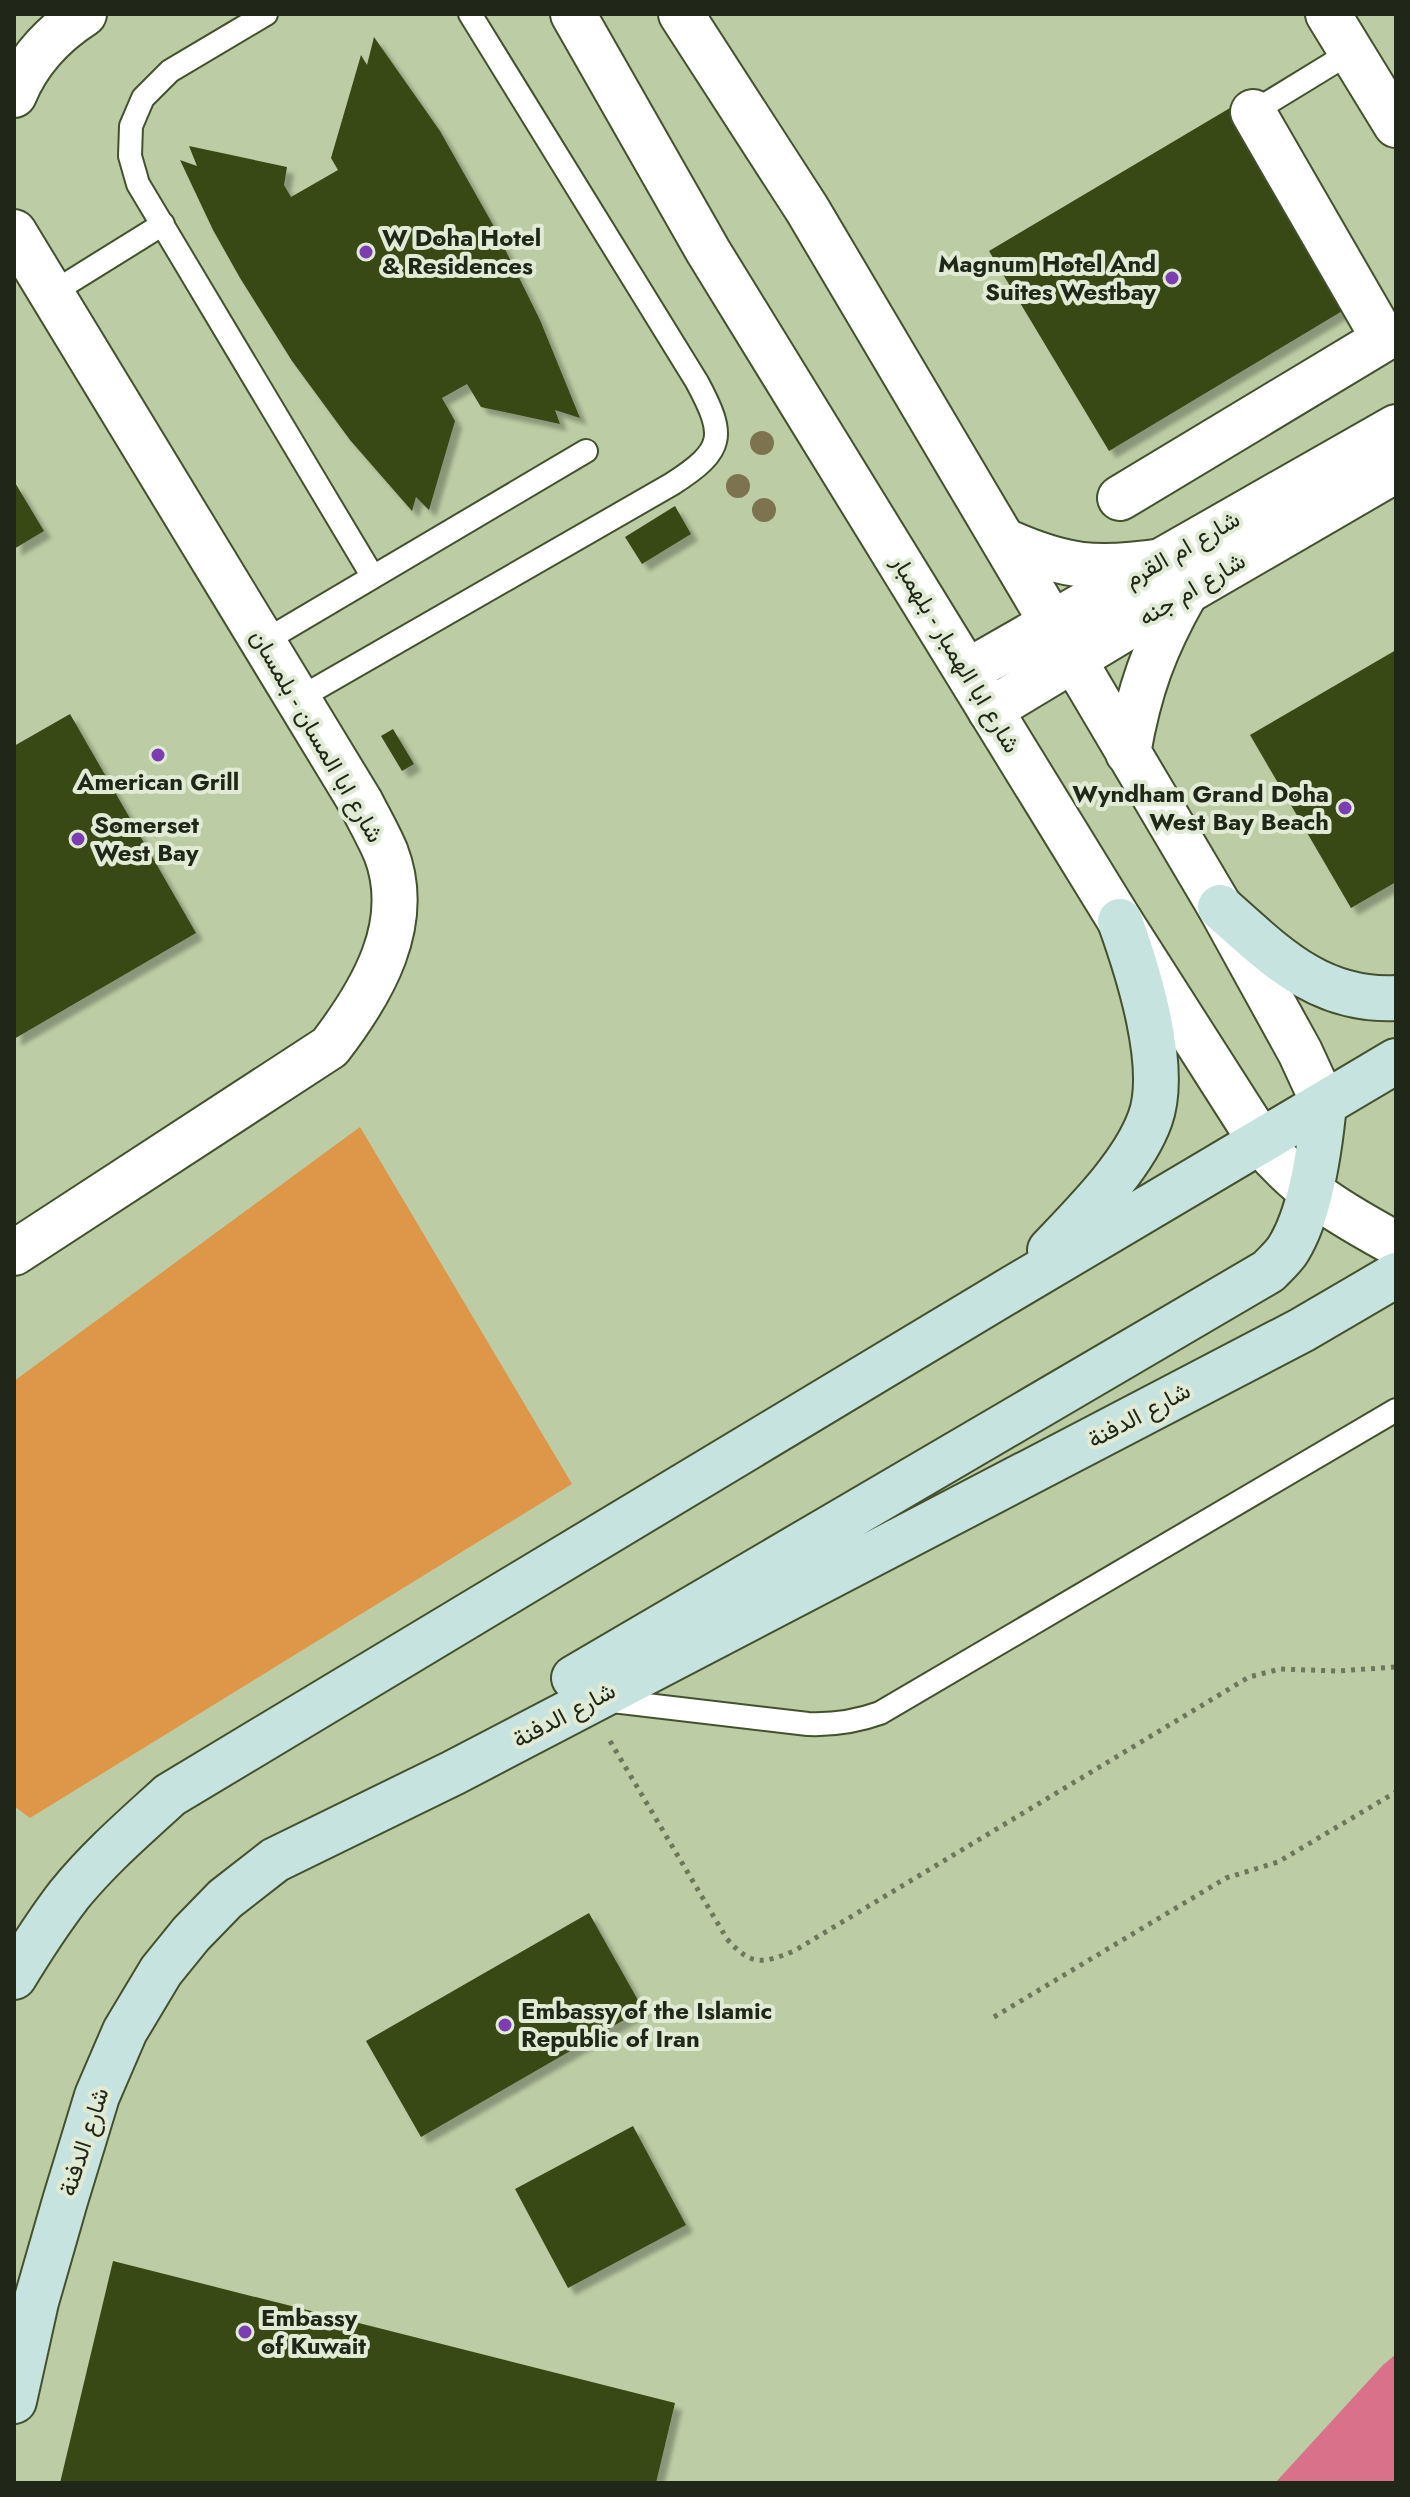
<svg xmlns="http://www.w3.org/2000/svg" width="1410" height="2497" font-family="Jost,Vazirmatn,sans-serif">
<style>
.green{fill:#de9748}
.water{fill:#da718b}
.building{fill:#384a16;filter:url(#shadow)}
.lines{fill:none;stroke-linecap:round;stroke-linejoin:round}
.service-casing{stroke:#43512e;stroke-width:26}
.minor-casing{stroke:#43512e;stroke-width:48}
.tertiary-casing{stroke:#43512e;stroke-width:48}
.secondary-casing{stroke:#43512e;stroke-width:48}
.path{stroke:#6c775c;stroke-width:5;stroke-dasharray:4 6;stroke-linecap:butt}
.service{stroke:#fff;stroke-width:22}
.minor{stroke:#fff;stroke-width:44}
.tertiary{stroke:#fff;stroke-width:44}
.secondary{stroke:#c6e3e0;stroke-width:44}
.tree{fill:#7d744f}
.poi-dot{fill:#7d3db2;stroke:#e1ead5;stroke-width:3}
.labels{text-anchor:middle;stroke-width:8;stroke-linejoin:round;paint-order:stroke}
.poi-label{font-size:24px;font-weight:bold;fill:#212718;stroke:#e1ead5;text-anchor:start}
.street-label{font-size:24px;fill:#212718;stroke:#e1ead5}
</style>
<defs>
<filter id="shadow"><feDropShadow dx="7" dy="7" stdDeviation="2" flood-color="#0004"/></filter>
</defs>
<rect width="100%" height="100%" fill="#bccda5"/>
<path class="green" d="M360 1127 572 1484 30 1818 14 1806V1381Z"/>
<path class="water" d="M1396 2354V2483H1275L1383 2365Z"/>
<path class="building" d="M374 37 440 131 492 223 540 320 580 418 555 410 560 424 481 407 467 384 442 398 455 421 429 510 416 497 412 511 350 440 292 361 240 278 213 230 180 160 197 166 189 146 287 167 284 185 291 197 338 170 331 158 361 55 367 65Z
M1235 105 1354 304 1109 451 989 251Z
M14 481 44 531 14 549Z
M675 506 691 534 642 564 625 537Z
M1396 650V882L1351 908 1250 735Z
M70 714 196 933 14 1039V746Z
M393 729 414 764 402 771 381 736Z
M589 1913 643 2009 421 2137 366 2041Z
M633 2126 686 2225 568 2288 515 2189Z
M113 2261 675 2403 656 2483H60Z"/>
<g class="lines">
<g class="service-casing">
<path id="service" d="M266 14 170 71 143 98 131 126 130 156 138 184 373 577
M1253 112 1351 52
M52 293 163 224
M263 642 586 451
M298 699 672 484C725 450 726 436 697 382L470 14
M604 1700 808 1724C834 1725 855 1722 880 1713L1396 1410"/>
</g>
<g class="minor-casing">
<path id="minor" d="M1328 14 1396 125
M14 95C28 61 53 34 84 14
M14 232 361 803C369 819 379 836 386 853 413 924 372 992 330 1047L14 1253
M1120 498 1384 339 1253 112
M968 671 1396 427
M990 710 1186 592 1396 470"/>
</g>
<g class="tertiary-casing">
<path id="tertiary" d="M573 14 708 251 1120 921 1261 1142C1299 1190 1343 1215 1396 1244
M681 14 807 209 1220 907 1300 1052 1324 1104
M1003 540C1065 568 1096 571 1163 561
M1128 753C1139 690 1154 648 1186 592"/>
</g>
<g class="secondary-casing">
<path id="secondary" d="M1220 907C1274 955 1319 1002 1396 998
M1050 1250C1084 1214 1133 1166 1150 1119 1169 1067 1138 971 1120 921
M574 1678 1269 1271C1275 1264 1284 1257 1289 1248 1311 1212 1320 1146 1324 1104
M14 1977C31 1949 49 1921 69 1895 99 1858 135 1827 170 1795L1003 1294 1396 1061
M14 2401 36 2302 65 2201 97 2096 125 2031 161 1971 191 1934 225 1899 275 1860 453 1773 1302 1330 1396 1275"/>
</g>
<path class="path" d="M610 1741 727 1939C751 1966 762 1964 794 1951L1249 1677 1280 1669 1337 1671 1396 1667
M994 2017 1226 1878 1278 1862 1396 1792"/>
<use href="#service" class="service"/>
<use href="#minor" class="minor"/>
<use href="#tertiary" class="tertiary"/>
<use href="#secondary" class="secondary"/>
</g>
<g class="tree">
<circle cx="762" cy="443" r="12"/>
<circle cx="738" cy="486" r="12"/>
<circle cx="764" cy="510" r="12"/>
</g>
<g class="poi-dot">
<circle cx="366" cy="252" r="8"/>
<circle cx="1172" cy="278" r="8"/>
<circle cx="158" cy="755" r="8"/>
<circle cx="1345" cy="808" r="8"/>
<circle cx="78" cy="839" r="8"/>
<circle cx="505" cy="2025" r="8"/>
<circle cx="245" cy="2332" r="8"/>
</g>
<g class="labels">
<g class="poi-label">
<text x="382" y="246">W Doha Hotel<tspan x="382" dy="28">&amp; Residences</tspan></text>
<text x="1156" y="272" text-anchor="end">Magnum Hotel And<tspan x="1156" dy="28">Suites Westbay</tspan></text>
<text x="158" y="790" text-anchor="middle">American Grill</text>
<text x="1329" y="802" text-anchor="end">Wyndham Grand Doha<tspan x="1329" dy="28">West Bay Beach</tspan></text>
<text x="94" y="833">Somerset<tspan x="94" dy="28">West Bay</tspan></text>
<text x="521" y="2019">Embassy of the Islamic<tspan x="521" dy="28">Republic of Iran</tspan></text>
<text x="261" y="2326">Embassy<tspan x="261" dy="28">of Kuwait</tspan></text>
</g>
<g class="street-label">
<text transform="translate(1182 549) rotate(-30)" y="8">شارع ام القرم</text>
<text transform="translate(1192 589) rotate(-31)" y="8">شارع ام جنه</text>
<text transform="translate(956 654) rotate(59)" y="8">شارع ابا الهمبار - بلهمبار</text>
<text transform="translate(317 736) rotate(60)" y="8">شارع ابا المسان - بلمسان</text>
<text transform="translate(1139 1415) rotate(-28)" y="8">شارع الدفنة</text>
<text transform="translate(564 1715) rotate(-28)" y="8">شارع الدفنة</text>
<text transform="translate(84 2142) rotate(-72)" y="8">شارع الدفنة</text>
</g>
</g>
<rect width="1410" height="2497" fill="none" stroke="#212718" stroke-width="32"/>
</svg>
